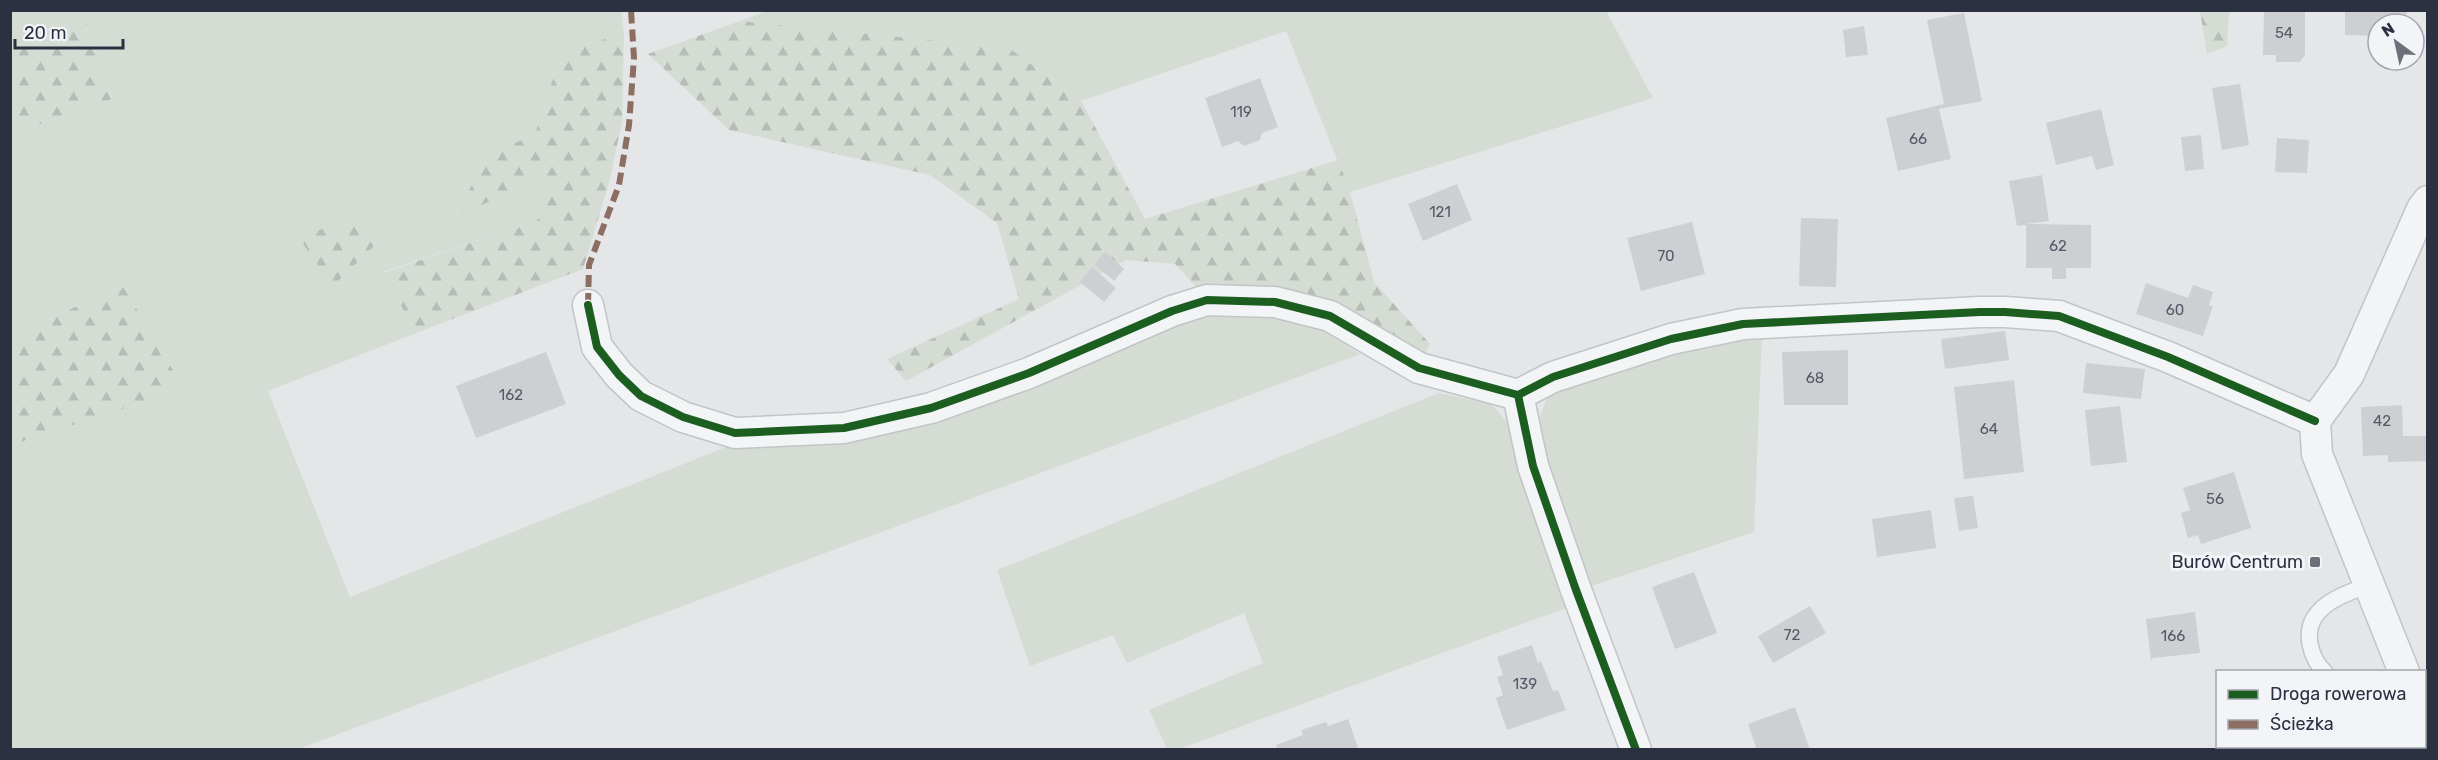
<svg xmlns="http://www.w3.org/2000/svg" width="2438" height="760" font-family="Rubik,sans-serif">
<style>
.green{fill:#d4dcd4}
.forest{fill:url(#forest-firs)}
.building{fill:#cecfd2}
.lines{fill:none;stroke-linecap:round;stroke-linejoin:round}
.service-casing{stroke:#c2c4c6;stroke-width:18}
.minor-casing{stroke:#c2c4c6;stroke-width:33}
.service{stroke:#f3f4f5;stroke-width:15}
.minor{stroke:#f3f4f5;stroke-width:30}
.quiet{stroke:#8d6e63;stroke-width:6;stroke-dasharray:12 6;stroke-linecap:butt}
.cycleway-casing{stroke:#f2f4f7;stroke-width:11}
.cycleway{stroke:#1b5e20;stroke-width:8}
.poi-dot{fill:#6c707b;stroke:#f2f4f7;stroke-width:2}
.labels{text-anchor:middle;stroke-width:6;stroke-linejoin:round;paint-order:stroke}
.number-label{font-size:15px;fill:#545966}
.poi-label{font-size:18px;fill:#2b3141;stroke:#f2f4f7;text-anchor:end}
</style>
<defs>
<pattern id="forest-firs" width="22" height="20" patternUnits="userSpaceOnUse" patternTransform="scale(1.5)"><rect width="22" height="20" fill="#d4dcd4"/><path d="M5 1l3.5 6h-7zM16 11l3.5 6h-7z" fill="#b6bdb7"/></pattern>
</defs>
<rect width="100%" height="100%" fill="#e4e6e8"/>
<path class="green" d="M770 10 1606 11 1653 98 1350 192 1286 31 1081 101 1009 48 740 21Z
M10 11H621L624 34 562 51 535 134 489 154 454 216 547 176 539 219 383 272 416 333 268 391 350 597 734 444 829 442 1175 323C1233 312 1268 307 1325 331 1337 336 1348 347 1360 354L298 749H11V445L183 389 123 286 11 335V134L112 99 86 24 11 53Z
M1762 333 1754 532 1588 587 1537 425 1551 387 1619 363Z
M1439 393 1491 404 1506 421 1566 608 1179 749H1167L1149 710 1263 663 1244 613 1127 663 1113 635 1030 666 997 570Z"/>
<path class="forest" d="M2200 11H2229L2227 46 2207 54Z
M740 21 1009 48 1081 101 1145 219 1338 160 1350 192 1374 282 1430 344 1421 361 1335 310 1201 292 1175 264 1126 260 906 381 887 359 1019 299 997 223 930 175 729 130 648 54Z
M86 24 112 99 11 134V53Z
M624 34 622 122 609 183 583 269 416 333 383 273 539 219 546 177 454 217 489 154 535 134 562 51Z
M355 214 376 244 332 287 300 239Z
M123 286 184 389 11 445V335Z"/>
<path class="building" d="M2264 10H2305V55L2300 62H2276V55H2263Z
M2345 10H2407L2406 24H2378V36L2345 35Z
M1964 13 1982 101 1939 109 1951 159 1898 171 1886 118 1944 104 1927 20Z
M1864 26 1868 55 1846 57 1843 30Z
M1260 78 1278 127 1262 133 1260 140 1244 146 1238 141 1222 147 1205 98Z
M2240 84 2249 145 2222 150 2212 88Z
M2101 109 2114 165 2096 170 2092 156 2056 165 2046 123Z
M2201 135 2204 169 2185 171 2181 137Z
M2277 138 2309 140 2307 173 2275 172Z
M2042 175 2049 221 2027 224 2091 225V268H2066V279H2052V268H2026V225L2017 226 2009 181Z
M1457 184 1472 220 1423 241 1408 204Z
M1801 218 1838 219 1836 287 1799 286Z
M1692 222 1705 274 1641 291 1627 238Z
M1105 252 1124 269 1114 281 1094 264Z
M1092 267 1116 288 1104 302 1080 282Z
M2146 283 2188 298 2193 285 2213 292 2209 305 2213 306 2203 336 2136 314Z
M2005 331 2009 360 1945 369 1941 339Z
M1848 350V405H1784L1782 352Z
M546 352 566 404 476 438 456 386Z
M2086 363 2145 369 2141 399 2083 393Z
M2014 380 2024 472 1964 479 1954 387Z
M2402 405 2403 436H2428V461L2388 462V455L2363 456 2361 407Z
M2120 406 2127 462 2091 466 2085 410Z
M2234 472 2251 528 2201 544 2198 535 2188 538 2181 513 2190 510 2183 488Z
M1973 496 1978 528 1959 531 1954 498Z
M1931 510 1936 548 1877 557 1872 519Z
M1694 572 1717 633 1675 649 1652 587Z
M1810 606 1826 633 1773 663 1758 636Z
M2195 612 2200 653 2153 658 2151 660 2146 619Z
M1532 645 1538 663 1541 661 1553 691 1558 690 1566 710 1507 730 1496 698 1503 695 1497 677 1503 675 1497 657Z
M1795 707 1810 750H1757L1748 724Z
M1348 719 1359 750H1277L1276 745 1303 735 1301 730 1326 722 1328 726Z"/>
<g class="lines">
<g class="service-casing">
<path id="service" d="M2325 672C2317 665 2312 654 2310 644 2303 608 2342 594 2370 585"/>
</g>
<g class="minor-casing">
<path id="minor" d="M588 305 597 347 619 375 641 396 683 417 735 433 844 428 931 408 1029 373 1172 311 1207 300 1275 302 1330 316 1419 368 1518 395 1553 377 1671 339 1743 324 1980 312H2005L2059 316 2168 357 2315 421
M1518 395 1533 466 1576 590 1636 750
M2404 672 2317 454 2315 421 2349 374 2422 209 2428 201
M2424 721 2428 729"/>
</g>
<use href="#service" class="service"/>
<use href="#minor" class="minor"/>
<path class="quiet" d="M588 305 589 265 619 185 629 125 634 58 631 10"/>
<g class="cycleway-casing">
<path id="cycleway" d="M588 305 597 347 619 375 641 396 683 417 735 433 844 428 931 408 1029 373 1172 311 1207 300 1275 302 1330 316 1419 368 1518 395 1553 377 1671 339 1743 324 1980 312H2005L2059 316 2168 357 2315 421
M1518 395 1533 466 1576 590 1636 750"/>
</g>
<use href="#cycleway" class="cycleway"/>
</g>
<rect class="poi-dot" x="2309" y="556" width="12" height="12" rx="3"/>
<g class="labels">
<g class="number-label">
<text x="2284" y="38">54</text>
<text x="1241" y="117">119</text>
<text x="1918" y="144">66</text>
<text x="1440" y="217">121</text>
<text x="2058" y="251">62</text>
<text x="1666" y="261">70</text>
<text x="2175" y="315">60</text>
<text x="1815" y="383">68</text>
<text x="511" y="400">162</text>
<text x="2382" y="426">42</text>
<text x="1989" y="434">64</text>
<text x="2215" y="504">56</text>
<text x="1792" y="640">72</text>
<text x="2173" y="641">166</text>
<text x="1525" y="689">139</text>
</g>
<g class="poi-label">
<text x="2303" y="568">Burów Centrum</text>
</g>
</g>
<rect width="2438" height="760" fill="none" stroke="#2b3141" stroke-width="24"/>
<rect x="2216" y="670" width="210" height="78" fill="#f2f4f7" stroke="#a2a6ae" stroke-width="1.5"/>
<rect x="2228" y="690" width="30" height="9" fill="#1b5e20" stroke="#a2a6ae" stroke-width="1.5"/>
<text x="2270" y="700" font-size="18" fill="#2b3141">Droga rowerowa</text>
<rect x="2228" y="720" width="30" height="9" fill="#8d6e63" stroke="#a2a6ae" stroke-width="1.5"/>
<text x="2270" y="730" font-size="18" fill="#2b3141">Ścieżka</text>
<g transform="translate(2396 42) rotate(327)"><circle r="28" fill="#f2f4f7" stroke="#a2a6ae" stroke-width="1.5"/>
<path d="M0-4.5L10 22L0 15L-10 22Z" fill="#6c707b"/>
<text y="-9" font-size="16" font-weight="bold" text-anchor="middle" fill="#2b3141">N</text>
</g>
<path d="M15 39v9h108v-9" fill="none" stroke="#2b3141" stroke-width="3"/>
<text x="24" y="39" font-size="18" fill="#2b3141" stroke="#f2f4f7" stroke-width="4.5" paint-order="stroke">20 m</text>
</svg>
